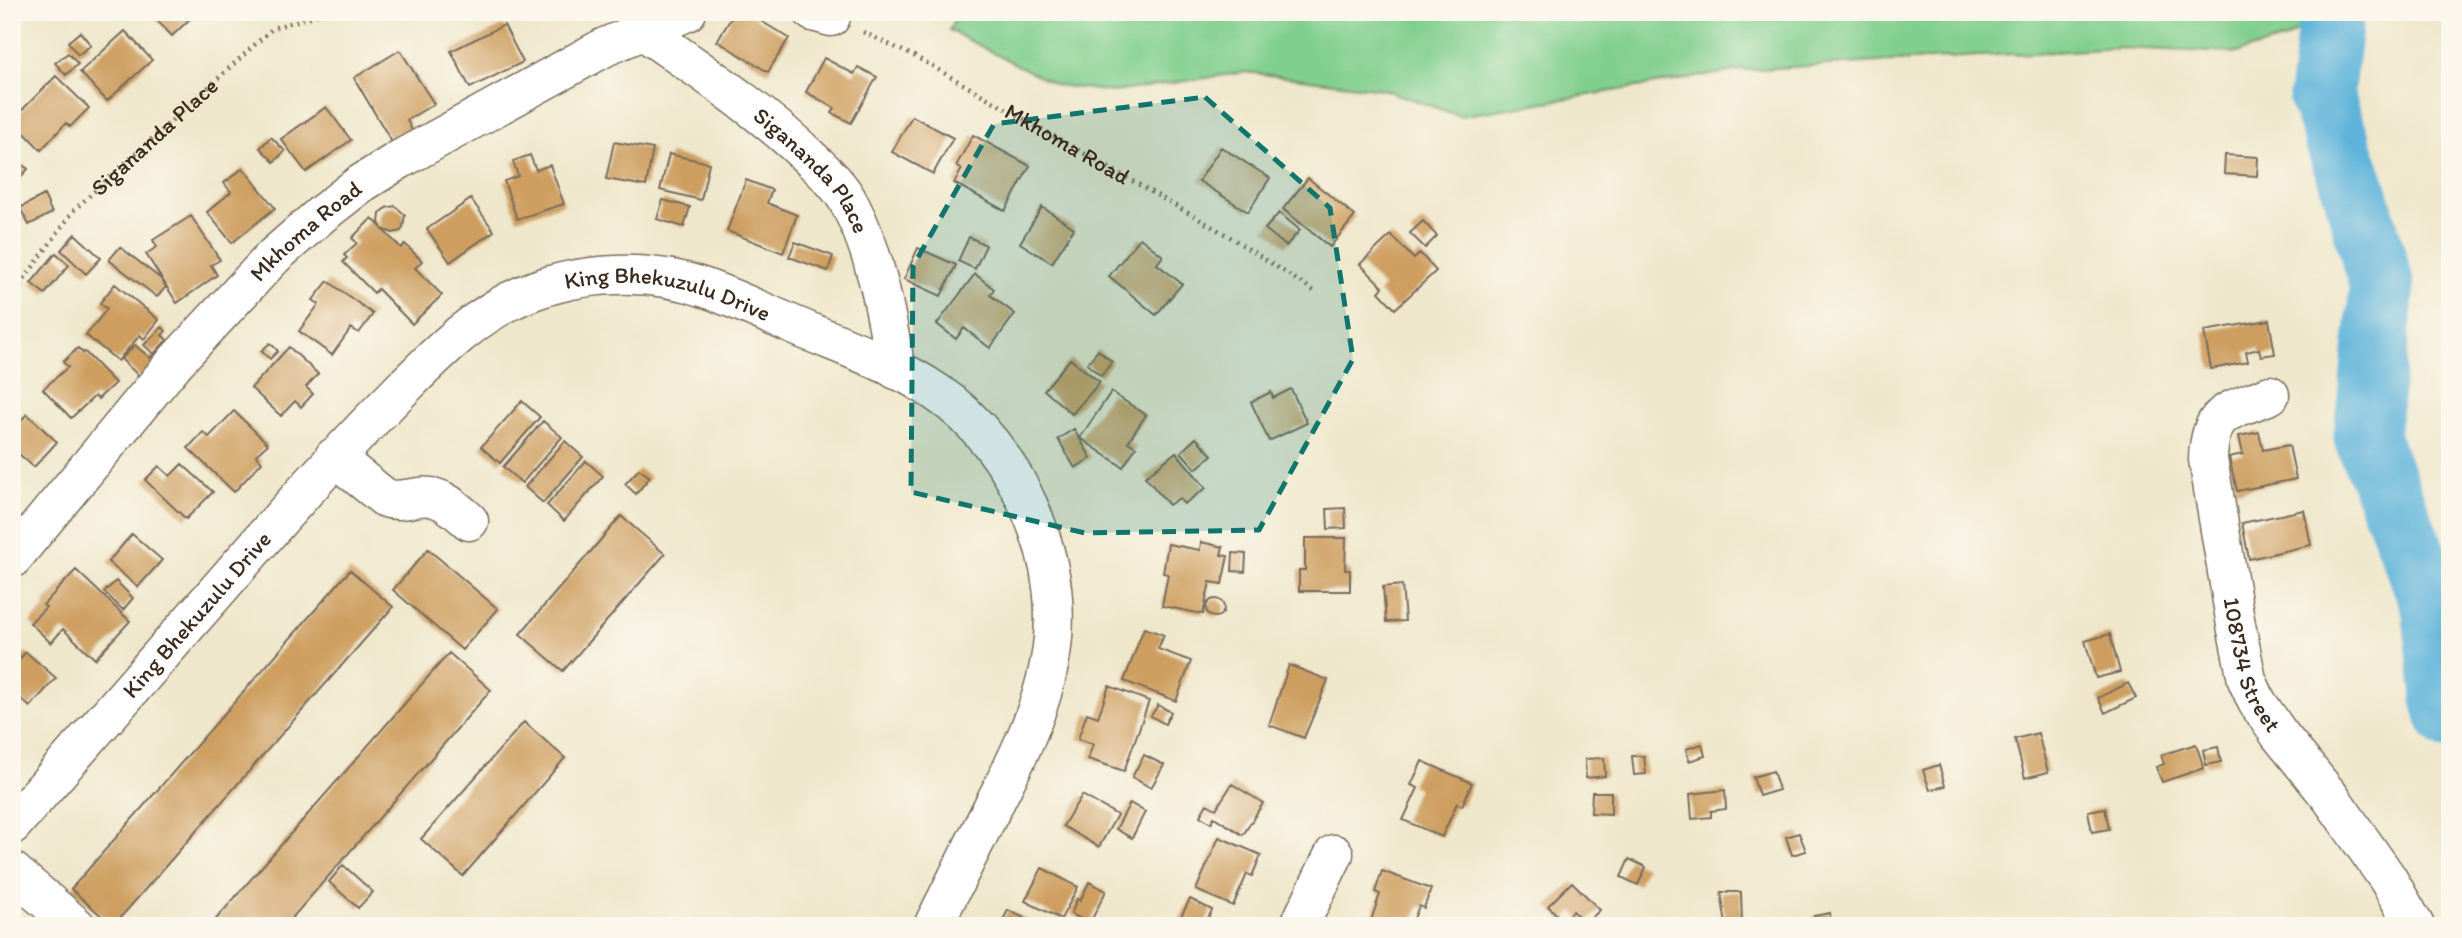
<svg xmlns="http://www.w3.org/2000/svg" width="2462" height="938" font-family="Itim,sans-serif">
<style>
.green{fill:#81cf8e;stroke:#5e7c56;stroke-width:2}
.lines{fill:none;stroke-linecap:round;stroke-linejoin:round}
.river{stroke:#5db3da;stroke-width:65}
.building{fill:#cd9e5f}
.minor-casing{stroke:#7a6c5b;stroke-width:41}
.path{stroke:#7a6c5b;stroke-width:4.5;stroke-dasharray:2 5;stroke-linecap:butt}
.minor{stroke:#fff;stroke-width:38}
.marked{fill:#0f766e;fill-opacity:0.2;stroke:#0f766e;stroke-width:5;stroke-dasharray:14 9;stroke-linejoin:round}
.labels{text-anchor:middle;stroke-width:6;stroke-linejoin:round;paint-order:stroke}
.street-label{font-size:23px;fill:#3b2a1e;stroke:#fbf7ec}
</style>
<rect width="100%" height="100%" fill="#fbf7ec"/>
<filter id="ink" filterUnits="userSpaceOnUse"><feTurbulence type="fractalNoise" baseFrequency=".0143" numOctaves="2"/><feDisplacementMap in="SourceGraphic" scale="14" xChannelSelector="R" yChannelSelector="G"/><feConvolveMatrix kernelMatrix="1 2 1 2 8 2 1 2 1" color-interpolation-filters="sRGB"/></filter>
<filter id="wash" filterUnits="userSpaceOnUse"><feTurbulence type="fractalNoise" baseFrequency=".00686" numOctaves="4" result="noise"/><feDisplacementMap in="SourceGraphic" scale="28" xChannelSelector="R" yChannelSelector="G"/><feGaussianBlur stdDeviation="1.57" result="paint"/><feColorMatrix in="noise" values="0 0 0 0 0 0 0 0 0 0 0 0 0 0 0 0 0 1.4 0 .05"/><feComposite in="paint" operator="in"/></filter>
<g filter="url(#wash)">
<rect width="100%" height="100%" fill="#efe7cb"/>
<path class="green" d="M959 12H2322L2286 39 2236 53 2119 48 1741 70 1460 116 1382 89 1245 72 1114 92 1056 85 949 30Z"/>
<g class="lines">
<path class="river" d="M2332 12 2321 95 2355 191 2382 287 2366 437 2434 606 2445 706 2450 717"/>
</g>
<g id="blocks">
<path class="building" d="M149 12H197L172 36Z
M735 12H746L789 38 768 72 717 41Z
M504 25 523 62 470 88 451 51Z
M125 31 152 60 107 101 80 72Z
M80 32 91 45 78 55 68 42Z
M400 50 434 104 407 120 413 132 393 144 354 78Z
M68 53 78 64 66 75 55 63Z
M824 58 854 74 858 67 877 77 851 123 832 113 835 108 806 92Z
M56 76 89 108 70 127 66 123 41 150 12 120Z
M326 107 351 140 306 172 281 139Z
M912 116 953 138 933 174 892 152Z
M973 135 1030 166 1005 211 954 183 962 169 956 166Z
M271 137 285 151 274 162 260 148Z
M614 142 653 149 646 186 606 179Z
M1221 147 1270 178 1248 212 1199 181Z
M669 154 709 163 701 200 660 190Z
M530 155 536 170 550 165 564 204 517 219 504 181 518 176 513 161Z
M2225 155 2258 157 2257 176 2224 174Z
M12 156 28 169 12 188Z
M243 168 275 208 232 243 207 212 231 192 224 183Z
M1308 178 1355 216 1330 247 1283 209Z
M746 180 772 190 767 203 797 215 783 253 727 231Z
M44 195 52 213 29 225 20 208Z
M471 199 494 231 450 262 427 229Z
M663 200 690 207 684 227 657 219Z
M395 206 405 215 403 227 401 231 393 233 382 229 401 248 405 244 422 261 415 268 442 295 412 324 378 289 374 293 343 262 347 258 344 255 357 243 352 238 372 218 382 228 379 223 380 214 386 208Z
M1042 207 1074 228 1052 263 1020 243Z
M1279 213 1300 230 1286 246 1265 229Z
M191 216 220 260 211 265 217 275 177 303 146 254 157 247 153 240Z
M1423 221 1437 236 1425 248 1410 233Z
M75 234 101 258 86 274 61 250Z
M1391 235 1414 259 1420 253 1436 271 1395 309 1379 292 1383 287 1360 264Z
M969 237 986 245 975 269 958 261Z
M1140 238 1163 256 1157 264 1182 284 1156 315 1109 276Z
M795 242 833 256 828 271 789 257Z
M120 247 161 279 166 287 157 297 109 260Z
M918 248 956 265 941 296 904 279Z
M56 253 69 265 45 294 31 283Z
M975 274 994 289 990 295 1015 314 990 348 964 328 956 339 937 324Z
M328 281 373 314 359 333 351 328 332 355 299 331 319 304 313 300Z
M115 284 159 320 144 339 140 335 118 361 86 335 107 309 100 303Z
M2269 320 2275 354 2261 356 2259 349 2246 352 2248 362 2211 369 2204 331Z
M162 327 166 331 162 335 167 340 154 354 144 345Z
M270 343 278 351 270 359 261 351Z
M135 345 150 358 154 354 160 360 142 379 121 359Z
M289 347 318 374 306 387 313 394 301 407 295 401 281 416 251 388Z
M78 348 83 353 85 352 115 383 98 399 95 396 71 418 43 389 68 367 63 362Z
M1098 350 1112 362 1101 376 1087 364Z
M1070 359 1100 382 1072 414 1044 390Z
M1291 389 1307 423 1269 441 1251 402 1271 392 1273 398Z
M1111 392 1146 415 1128 442 1136 447 1123 467 1080 438Z
M522 401 540 417 500 463 481 447Z
M234 411 268 444 256 455 262 462 234 492 188 448 203 432 209 437Z
M27 414 57 442 34 467 12 448V430Z
M543 421 562 437 522 483 503 467Z
M1074 429 1091 458 1075 468 1058 439Z
M2259 432 2263 450 2289 445 2296 479 2237 491 2229 457 2243 454 2239 436Z
M1196 438 1212 455 1196 469 1181 452Z
M565 441 583 457 543 503 525 487Z
M1176 452 1206 488 1184 504 1179 498 1169 505 1145 477Z
M586 461 603 476 564 521 547 505Z
M182 464 213 492 186 519 145 480 159 466 170 476Z
M639 469 650 477 636 494 625 484Z
M1345 508 1346 528 1328 529 1327 509Z
M2304 510 2311 545 2249 559 2242 523Z
M621 516 665 554 563 671 520 634Z
M132 534 162 560 138 587 108 562Z
M1305 538H1346L1345 570H1350V591H1299V570H1305Z
M1201 542 1223 547 1221 555 1228 556 1222 584 1210 582 1203 614 1162 606 1168 574 1163 573 1168 544 1200 550Z
M428 549 498 609 462 650 393 590Z
M1233 553 1246 554 1245 572 1232 571Z
M76 570 130 621 95 659 63 629 51 643 30 623 46 607 43 605Z
M350 570 393 607 113 926 71 889Z
M116 581 133 598 123 610 104 592Z
M1402 585 1405 621 1386 622 1383 587Z
M1206 608a9 9 0 1 1 18 0a9 9 0 1 1-18 0Z
M1144 628 1164 635 1158 649 1191 661 1176 701 1124 681Z
M2110 634 2120 672 2096 678 2085 641Z
M26 652 56 678 30 707 12 691V667Z
M449 653 491 690 285 926H210Z
M1289 665 1328 680 1304 738 1269 725Z
M2128 683 2136 698 2105 713 2098 698Z
M1109 686 1149 701 1124 771 1088 759 1093 744 1078 739 1087 713 1098 717Z
M1158 705 1171 712 1165 724 1151 716Z
M524 722 565 758 463 876 421 839Z
M2038 733 2048 772 2025 778 2015 739Z
M1702 744 1705 756 1689 761 1686 749Z
M2196 744 2204 768 2162 782 2156 767 2164 764 2161 755Z
M2218 747 2221 762 2206 765 2203 750Z
M1144 755 1164 765 1151 788 1132 777Z
M1632 756H1644L1646 774 1634 775Z
M1604 758 1605 776 1586 778 1585 759Z
M1422 761 1472 783 1462 806 1457 803 1442 837 1403 820 1418 788 1411 785Z
M1939 765 1945 786 1930 790 1923 770Z
M1773 771 1779 790 1759 796 1753 777Z
M1232 784 1263 803 1243 835 1214 817 1211 823 1200 816 1207 804 1216 809Z
M1725 790 1726 809 1711 811V817L1692 819 1690 794Z
M1592 792H1611V814L1591 813Z
M1082 795 1117 815 1099 847 1063 826Z
M1130 803 1145 812 1132 838 1116 829Z
M2105 808 2109 829 2092 832 2088 811Z
M1799 833 1806 851 1792 855 1786 837Z
M1219 837 1261 855 1252 876 1247 874 1233 906 1196 890Z
M1629 859 1646 867 1638 885 1621 877Z
M343 865 373 892 358 908 329 882Z
M1042 868 1078 887 1061 919 1025 901Z
M1382 871 1431 889 1424 908 1419 906 1411 926H1369L1380 894 1375 892Z
M1089 882 1106 891 1090 923 1071 914 1077 899 1080 901Z
M1572 882 1600 910 1585 924 1573 911 1563 921 1548 906Z
M1721 892H1741L1742 924 1726 925Z
M1190 899 1212 910 1204 926H1176Z
M1008 910 1040 926H1000Z
M1830 913 1831 926H1815L1814 916Z"/>
</g>
</g>
<g filter="url(#ink)">
<use href="#blocks" fill-opacity="0" stroke="#7a6c5b" stroke-width="2"/>
<g class="lines">
<g class="minor-casing">
<g id="minor">
<path d="M813 12 831 17"/>
<path id="s3" d="M642 30C701 71 761 110 812 160 826 173 842 188 850 205 877 256 886 314 896 370"/>
<path id="s4" d="M2270 395C2229 412 2210 408 2208 459L2236 625 2247 680 2257 702 2279 734 2331 798 2388 879 2415 926"/>
<path d="M334 457 385 498C397 502 407 499 419 497 441 494 454 508 469 521"/>
<path id="s5" d="M12 559 176 361 274 256 322 214 359 185 399 160 605 47 687 12"/>
<path id="s6" d="M12 825C95 731 177 637 259 543 304 491 350 441 399 392 437 354 474 315 525 294 581 271 650 268 708 289 736 299 763 312 791 324 839 345 892 362 936 392 978 420 1010 463 1030 509 1079 622 1046 704 993 806 973 846 953 886 933 926"/>
<path d="M12 871 76 926"/>
<path d="M1299 926 1334 854"/>
</g>
</g>
<g class="path">
<path id="s1" d="M863 32 916 57 1230 237 1314 291"/>
<path id="s2" d="M12 296 75 209 273 28 327 12"/>
</g>
<use href="#minor" class="minor"/>
</g>
</g>
<path class="marked" d="M1205 97 1330 208 1353 359 1259 530 1085 533 911 492 913 266 994 124Z"/>
<g class="labels">
<g class="street-label">
<text dy="8" stroke="none"><textPath href="#s2" startOffset="215">Sigananda Place</textPath></text>
<text dy="8" stroke="none"><textPath href="#s1" startOffset="233">Mkhoma Road</textPath></text>
<text dy="8" stroke="none"><textPath href="#s3" startOffset="222">Sigananda Place</textPath></text>
<text dy="8" stroke="none"><textPath href="#s5" startOffset="441">Mkhoma Road</textPath></text>
<text dy="8" stroke="none"><textPath href="#s6" startOffset="889">King Bhekuzulu Drive</textPath></text>
<text dy="8" stroke="none"><textPath href="#s6" startOffset="280">King Bhekuzulu Drive</textPath></text>
<text dy="8" stroke="none"><textPath href="#s4" startOffset="310">108734 Street</textPath></text>
</g>
</g>
<rect width="2462" height="938" fill="none" stroke="#fbf7ec" stroke-width="42"/>
</svg>
